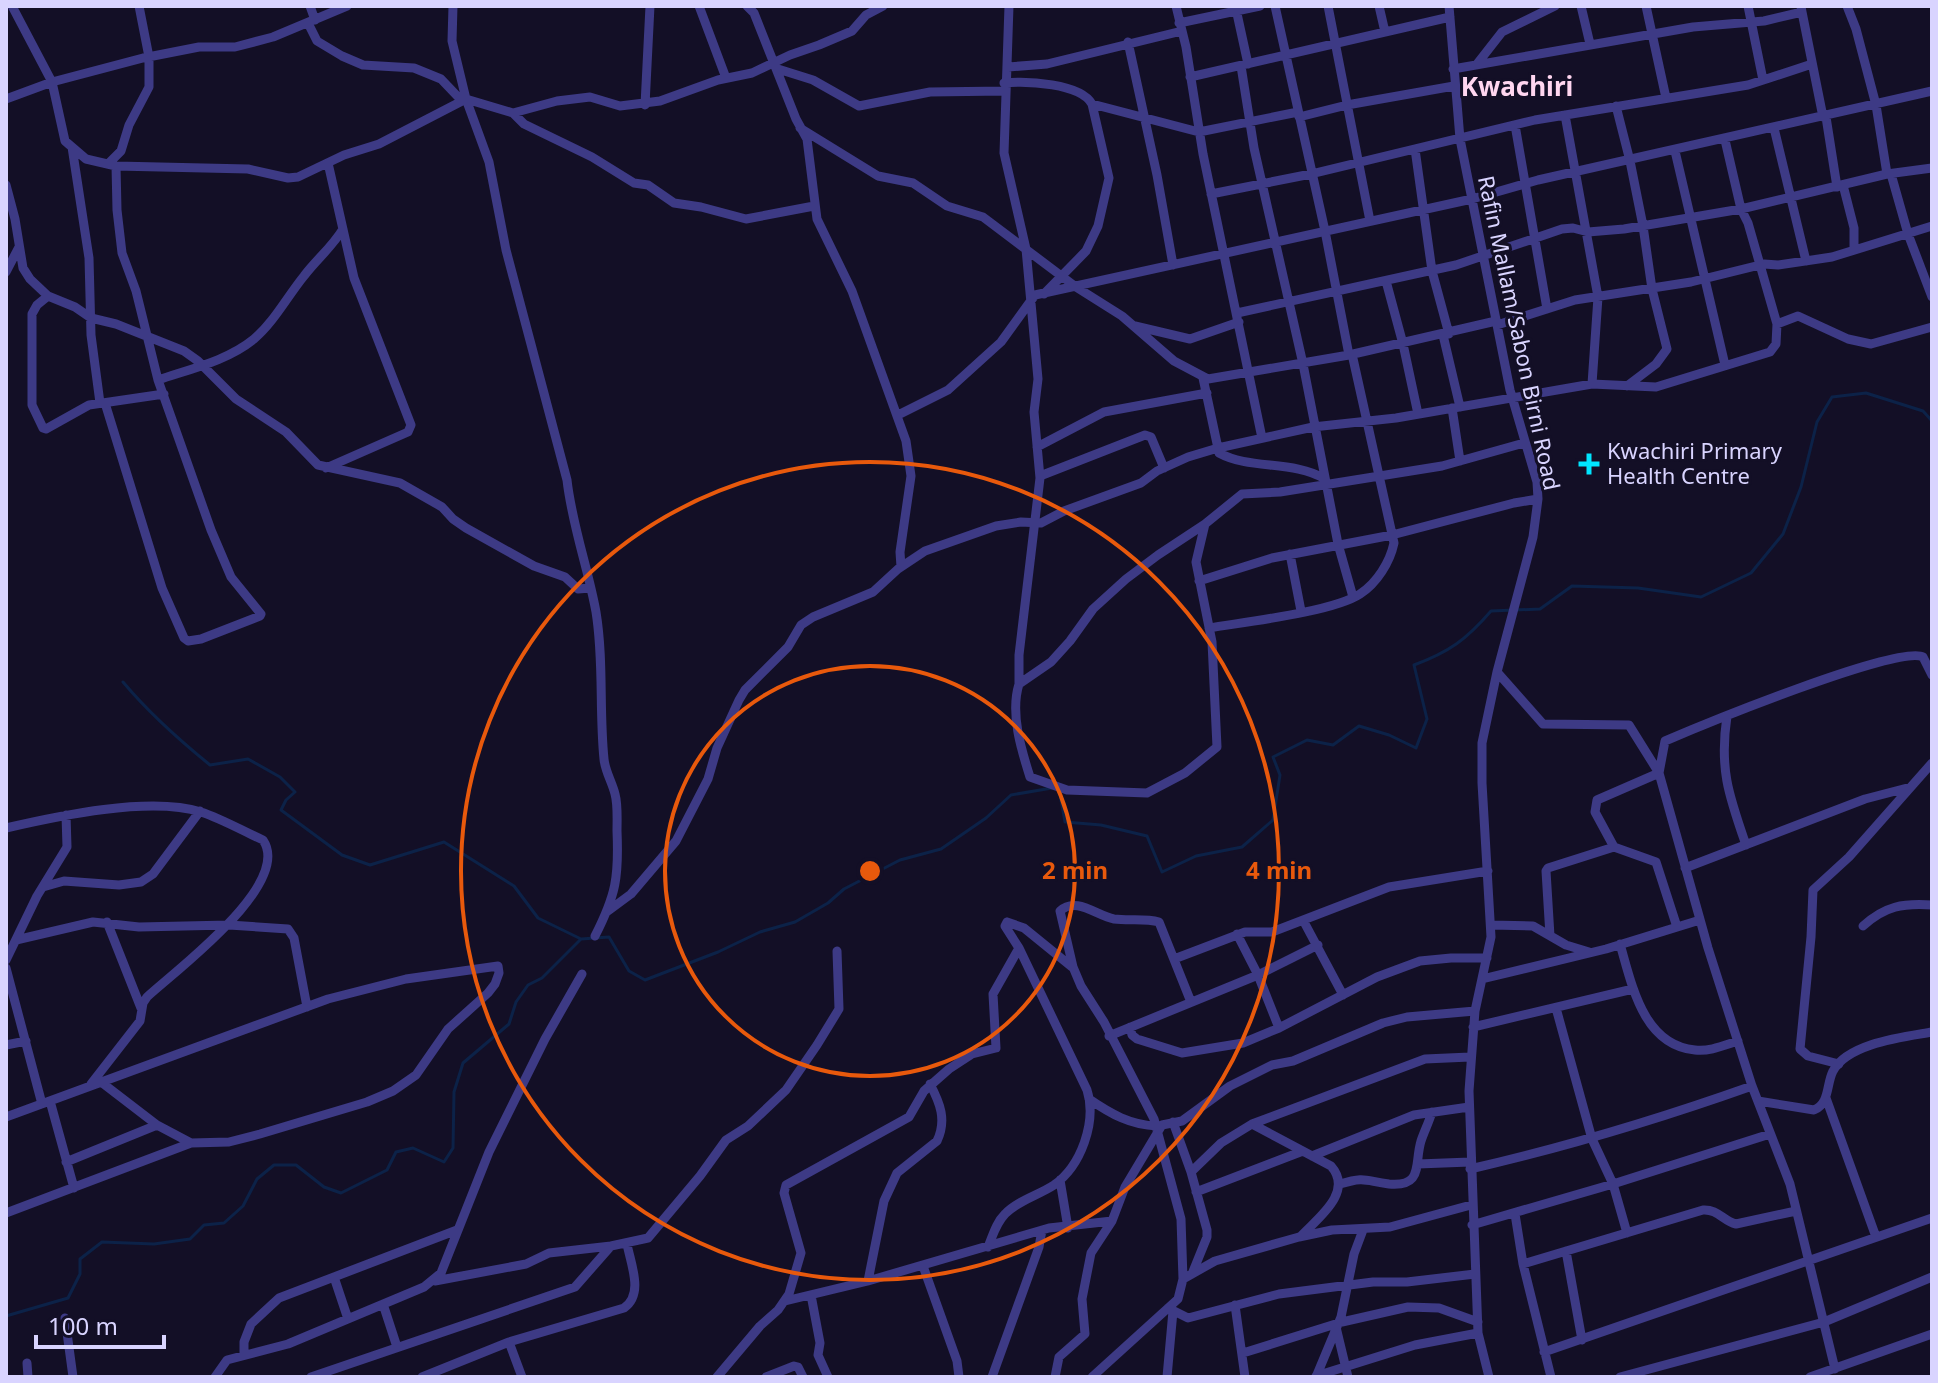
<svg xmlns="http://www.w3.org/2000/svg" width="1938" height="1383" font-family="'Noto Sans',sans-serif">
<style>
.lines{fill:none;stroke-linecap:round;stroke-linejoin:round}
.stream{stroke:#0c2248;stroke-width:3}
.minor{stroke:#3d3a85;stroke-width:9}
.ring{fill:none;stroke:#e8590c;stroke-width:4}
.poi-dot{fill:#00e5ff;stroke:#130f26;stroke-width:3}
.labels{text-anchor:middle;stroke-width:6;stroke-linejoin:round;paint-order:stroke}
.street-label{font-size:22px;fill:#d9d4ff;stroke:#130f26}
.poi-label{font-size:22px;fill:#d9d4ff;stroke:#130f26;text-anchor:start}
.quarter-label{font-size:26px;font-weight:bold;fill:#ffd6f0;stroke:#130f26}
.centre{fill:#e8590c;stroke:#130f26;stroke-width:4}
.ring-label{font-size:24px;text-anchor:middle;font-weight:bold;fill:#e8590c;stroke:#130f26;stroke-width:6;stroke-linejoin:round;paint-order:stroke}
</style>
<rect width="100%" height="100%" fill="#130f26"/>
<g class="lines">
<path class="stream" d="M123 682C149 713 178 739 210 765L248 759 280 777 295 792 286 800 281 810 342 855 370 865 444 842 514 886 538 918 581 939 609 937 629 971 645 980 718 952 760 932 795 922 828 903 844 889 900 860 941 849 986 818 1011 795 1052 788
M1059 789 1065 822 1101 825 1147 836 1162 872 1196 856 1242 847 1273 820 1280 775 1273 757 1307 740 1333 745 1359 726 1389 735 1416 748 1427 719 1414 665C1449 652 1466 640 1491 611L1540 609 1572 586 1638 588 1701 597 1751 573 1783 534 1801 487 1817 422 1832 397 1866 393 1923 411 1932 421
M6 1316 68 1298 80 1274V1259L102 1242 154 1244 190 1239 204 1225 224 1223 243 1206 257 1179 274 1165H296L324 1187 341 1193 387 1170 396 1152 413 1148 444 1162 453 1148 454 1092 463 1063 509 1024 516 1002 528 985 542 978 581 939"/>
<path class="minor" d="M12 6 52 82 65 141 86 159 116 166 248 169 288 178 298 177 344 155 379 144 466 99 513 113 557 101 590 97 620 106 660 101 718 80 752 73 790 55 819 45 852 31 866 15 883 6
M310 6 315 20
M453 6 452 41 466 99 489 162 506 250 567 480C572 525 588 568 596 612 604 661 599 710 604 759 605 771 612 782 615 794 618 805 617 819 617 831 619 877 616 895 595 936
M699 6 726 78
M747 6 754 13 796 119 807 139 817 219 852 291 906 441 911 476 900 552 901 567
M1009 6 1004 153 1026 249 1038 379 1034 412 1040 478 1019 655V684
M1176 6 1186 47 1203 154 1262 438
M1275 6 1325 231 1349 355
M1328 6 1370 221
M1379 6 1385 32
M1449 6 1460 139 1510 390 1537 482 1538 499 1533 537 1497 672 1482 743V783L1491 937 1475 1011 1469 1091 1478 1333 1489 1377
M1581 6 1590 44
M1646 6 1666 98
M1748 6 1763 80
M1847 6 1856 29 1876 105 1887 174
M1801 7 1823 117
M1236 9 1248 64
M308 23 317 41 342 56 363 65 414 68 441 79 462 101
M1179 23 1260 6
M1128 42 1157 175 1173 265
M1477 64 1502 32 1555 6
M1241 66 1254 148 1303 364 1338 544 1353 597
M1008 67 1047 64 1182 31
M778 69 813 80 859 106 930 92 1004 91
M1453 69 1693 27 1764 21 1802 12
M1190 77 1450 17
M1004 83C1027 81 1080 83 1092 104L1109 178 1098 226 1086 251 1044 294
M6 99 52 82 143 58 199 47H235L273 37 347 6
M1092 104 1199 132 1298 112
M645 105 650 6
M1616 106 1630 161 1643 226 1652 289 1667 349 1656 364 1627 386
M513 113 524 124 592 157 634 183 648 185 674 203 701 207 746 219 814 206
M1565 115 1598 297 1592 384
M1299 117 1347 105 1454 86
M1826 117 1837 187
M1515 125 1547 309
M800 128 878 176 913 183 947 206 983 217 1076 287 1122 316 1174 361 1208 379 1349 355 1496 321
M1774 128 1806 261
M72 147 89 258 91 335 100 403
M1415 149 1432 271 1449 334
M1675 151 1725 365
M108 164 121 151 129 125 149 87V57L139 6
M1891 174 1908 234 1932 297
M6 185 15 219 23 268 30 279 48 296 75 307 91 318 116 324 184 351 198 361 236 399 286 432 318 465 400 483 442 507 453 519 466 528 534 566 565 577 578 589 590 588
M1843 185 1854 228V250
M1211 194 1311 174 1535 120 1748 85 1812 64
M6 272 19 247
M1386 281 1403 344 1418 414
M48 296 37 305 32 314V405L43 428 46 429 89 405 164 394
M1237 313 1456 265 1562 229 1573 228 1588 232 1624 229 1741 209 1887 174 1932 168
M1777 324 1798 316 1848 339 1871 344 1932 327
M1497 325 1575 300 1691 282 1764 264 1778 265 1832 257 1932 226
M1135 326 1190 339 1239 322
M1443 335 1460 407
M1203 378 1219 453C1250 470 1293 460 1325 479
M158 380C190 369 227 361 254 339 274 322 287 297 304 276 316 260 332 247 343 229
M105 403 162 588 184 638 188 641 201 639 260 616 261 614 231 577 211 530 158 380 136 291 122 253 117 210 116 166
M1452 408 1460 461
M898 415 948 390 1001 342 1035 295 1472 199 1538 180 1932 91
M1037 447 1104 412 1207 393
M326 468 408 432 411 425 354 278 328 163
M1040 476 1145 435 1151 437 1164 468
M1205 524 1196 562 1212 642 1217 747 1185 773 1147 793 1067 790 1030 777C1021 749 1010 713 1019 684L1051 662 1070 641 1093 609 1126 579 1158 555 1205 524 1242 494 1280 492 1442 466 1524 443
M1290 554 1301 611
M1199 581 1272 558 1392 535 1514 503 1538 499
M1209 628C1244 622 1333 612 1360 594 1377 583 1390 562 1394 543L1352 354
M1497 672 1543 724 1629 725 1659 773 1708 948 1752 1086 1790 1184 1835 1369
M1727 716C1719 769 1729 796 1746 845
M6 828C58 816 150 796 201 812 222 819 243 831 263 840 293 884 176 970 147 997L143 1003 140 1021 91 1084
M1685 868 1865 799 1911 787
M43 887 64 881 119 885 141 882 153 874 200 811
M608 911 631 894 676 841 708 779 717 748 739 700 745 690 788 647 801 625 813 617 873 592 898 569 925 551 996 526 1021 522 1041 523 1064 511 1141 483 1157 471 1188 457 1218 448 1313 427 1396 418 1592 384 1656 387 1770 352 1776 344 1777 324 1748 223 1741 209 1725 140
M1303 920 1343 995
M107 922 141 1008
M1007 922 1024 928 1072 967
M1491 925 1533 926 1566 945 1589 952
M1863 926C1885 906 1903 903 1932 905
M1677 927 1656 862 1614 847 1595 812 1597 800 1659 773 1665 741C1700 726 1899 644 1923 657L1932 675
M1237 934 1258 975 1279 1028
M1550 936 1546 871 1548 868 1614 847
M16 940 93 922 139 927 229 925 288 929 294 938 307 1007
M1620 944C1632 985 1643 1045 1695 1050 1709 1052 1725 1045 1738 1041
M1174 959 1245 932H1272L1389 887 1488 871
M6 960 37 896 67 847 66 815
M6 968 42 1104
M1482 979 1606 949 1700 920
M1556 1008 1592 1139 1613 1184 1627 1233
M1130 1027 1132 1035 1137 1039 1182 1053 1243 1043 1279 1028 1377 977 1420 961 1451 958H1487
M1473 1027 1633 989
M1109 1036 1258 975 1318 945
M6 1045 26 1041
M1839 1064 1808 1056 1800 1049 1811 937 1813 890 1849 857 1932 763
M1826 1098 1876 1237
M1089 1099C1111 1114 1130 1125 1157 1126
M50 1101 74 1188
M1758 1101 1814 1110C1830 1103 1826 1085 1833 1071 1848 1043 1904 1037 1932 1032
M6 1117 328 999 406 979 498 966 499 973 495 984 488 993 448 1029 416 1075 393 1091 367 1102 260 1134 229 1142 191 1143 157 1125 101 1082
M1173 1122 1191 1172 1207 1230V1237L1192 1274
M1252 1124 1331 1166C1354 1192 1318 1218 1301 1236
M1312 1156 1414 1115 1469 1107
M66 1162 157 1125
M1418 1164 1470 1162
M1470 1169C1566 1147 1659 1119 1752 1086
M1191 1172 1221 1143 1252 1124 1425 1059 1470 1057
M1060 1180 1068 1228
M1340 1184C1366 1176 1365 1181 1389 1184 1424 1187 1414 1164 1421 1141 1424 1132 1429 1122 1432 1112
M1196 1192 1303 1151
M6 1213 191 1143
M1515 1214 1523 1264 1551 1377
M1472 1225 1613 1184 1770 1134
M988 1247C993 1235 996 1223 1005 1214 1017 1201 1039 1195 1054 1185 1081 1166 1097 1122 1087 1090L1019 948 1005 926 1007 922
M1566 1251 1582 1340
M1523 1264 1703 1210C1718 1209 1723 1221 1736 1224L1796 1211
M923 1266 957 1361 959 1377
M334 1277 348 1319
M1183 1279 1215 1261 1299 1237 1332 1230 1390 1227 1471 1205
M435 1281 526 1264 549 1253 611 1246
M868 1281 884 1201 897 1173 937 1141C947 1120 940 1103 930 1084
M811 1295 820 1343 818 1355 828 1377
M785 1301 868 1281 1049 1228 1112 1221
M383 1304 397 1347
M1235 1305 1245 1377
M1168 1308 1188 1318 1279 1294 1373 1282H1407L1475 1274
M65 1318 73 1377
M1336 1327 1348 1377
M509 1342 522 1377
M1544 1352 1932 1218
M1243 1353 1342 1322 1408 1307 1439 1308 1478 1322
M244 1355V1342L251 1324 279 1298 457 1230
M27 1363 28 1377
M1316 1376 1415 1345 1478 1333
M215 1377 227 1360 288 1344 424 1287 441 1273 489 1152 545 1039 582 974
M311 1377 575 1287 611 1246 648 1238 700 1176 726 1140 748 1126 786 1090 817 1045 839 1009 837 951
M422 1377 509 1342 624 1308C644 1294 631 1265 627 1244
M717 1377 760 1326 778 1310 789 1294 801 1253 784 1193 786 1185 909 1117 924 1091 949 1069 972 1054 996 1048 993 994 1019 948
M766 1377 794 1366 798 1367 803 1377
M992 1377 1039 1247 1042 1230
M1055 1377 1059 1357 1085 1334 1082 1299 1091 1253 1112 1221 1125 1187 1162 1125 1182 1121 1230 1086 1272 1065 1293 1061 1383 1023 1407 1017 1475 1011
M1092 1377 1178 1299 1183 1279 1181 1219 1154 1119 1104 1022 1081 986 1073 967 1060 911C1076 896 1097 916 1114 919 1129 921 1145 918 1159 922L1191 1002
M1167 1377 1173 1311
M1316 1377 1341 1317 1354 1254 1363 1230
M1620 1377 1824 1322 1932 1277
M1810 1377 1932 1334"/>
</g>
<g class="ring">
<circle cx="870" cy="871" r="205"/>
<circle cx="870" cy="871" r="409"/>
</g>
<path class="poi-dot" d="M1585 452h8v8h8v8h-8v8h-8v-8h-8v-8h8z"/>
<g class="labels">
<g class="street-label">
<text transform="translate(1519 333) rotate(78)" y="8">Rafin Mallam/Sabon Birni Road</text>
</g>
<g class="poi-label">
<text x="1607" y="459">Kwachiri Primary<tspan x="1607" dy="25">Health Centre</tspan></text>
</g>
<g class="quarter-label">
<text x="1517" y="96">Kwachiri</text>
</g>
</g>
<circle cx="870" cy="871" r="12" class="centre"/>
<g class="ring-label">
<text x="1075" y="879">2 min</text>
<text x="1279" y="879">4 min</text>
</g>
<rect width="1938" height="1383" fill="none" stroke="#d9d4ff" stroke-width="16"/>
<path d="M36 1335v12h128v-12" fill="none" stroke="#d9d4ff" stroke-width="4"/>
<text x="48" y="1335" font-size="24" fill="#d9d4ff" stroke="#130f26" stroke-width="6" paint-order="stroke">100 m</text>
</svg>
